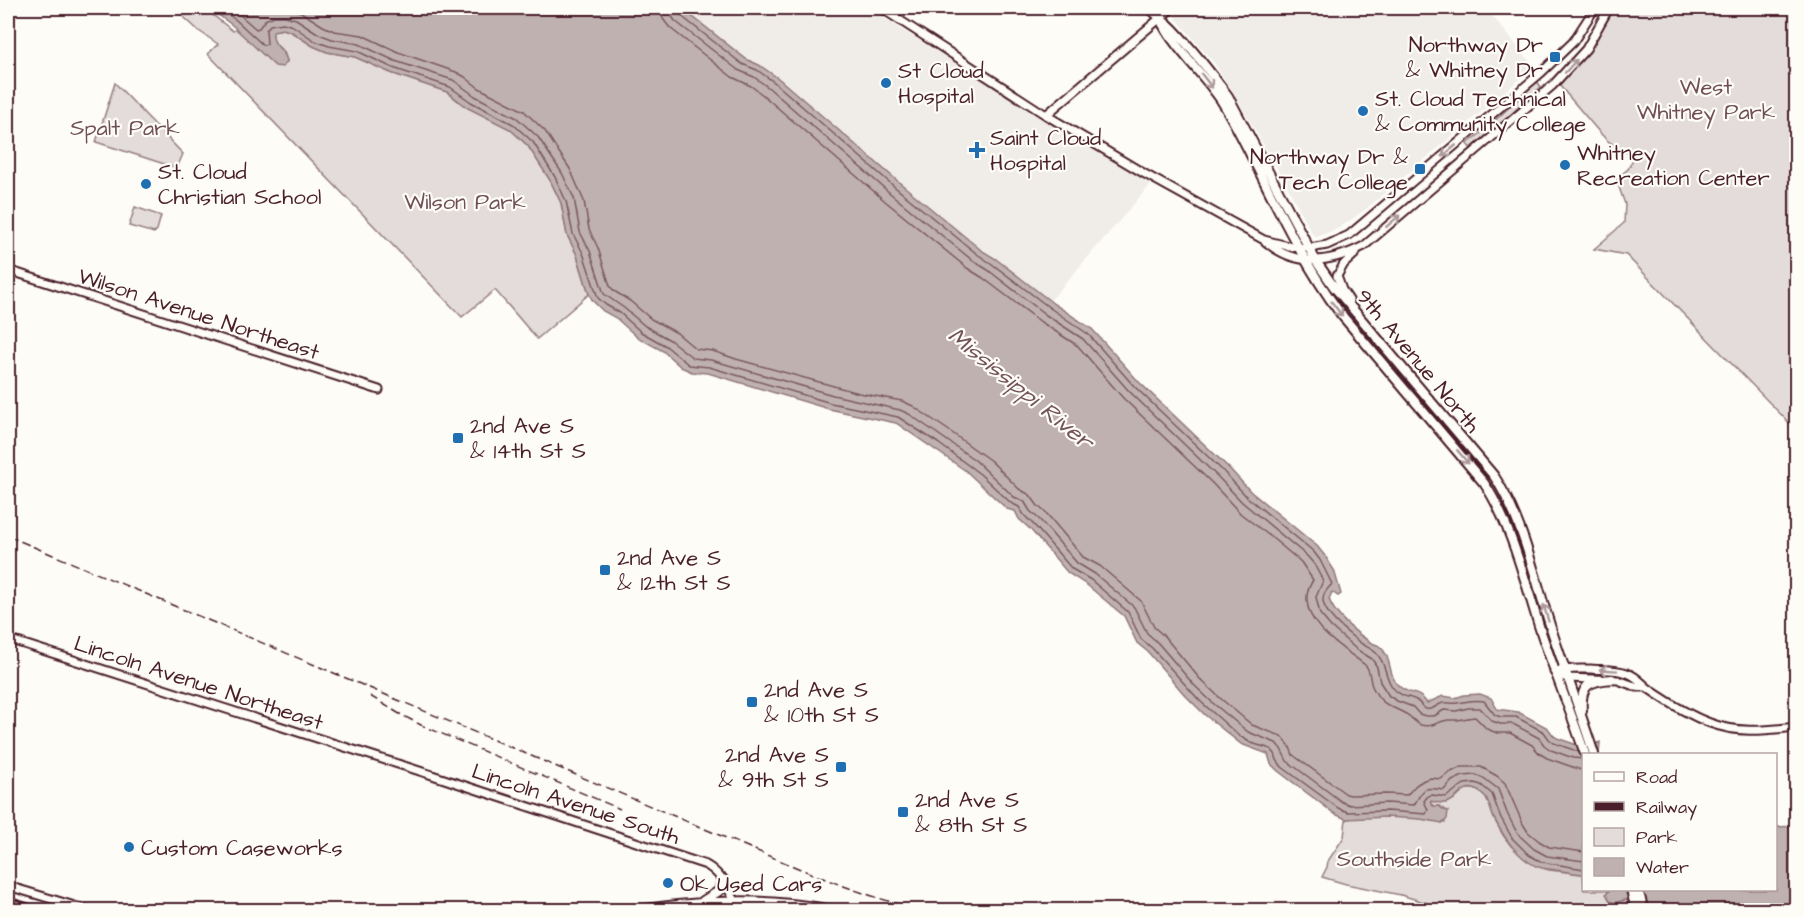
<svg xmlns="http://www.w3.org/2000/svg" width="1804" height="918" font-family="'Architects Daughter',sans-serif">
<style>
.built{fill:#f0ece8}
.green{fill:#e3dcda;stroke:#967e82;stroke-width:1.5}
.water{fill:#c0b1b1;stroke:#91777b;stroke-width:1.5}
.lines{fill:none;stroke-linecap:round;stroke-linejoin:round}
.shore{stroke:#795961;stroke-width:1.5}
.tertiary-casing{stroke:#4a1f2b;stroke-width:11}
.secondary-casing{stroke:#4a1f2b;stroke-width:12}
.motorway-casing{stroke:#4a1f2b;stroke-width:15}
.tertiary{stroke:#fdfcf7;stroke-width:7}
.secondary{stroke:#fdfcf7;stroke-width:8}
.motorway{stroke:#fdfcf7;stroke-width:10}
.rail{stroke:#4a1f2b;stroke-width:1.5;stroke-dasharray:9 4.5;stroke-linecap:butt}
.oneway{stroke:#ac999b}
.poi-dot{fill:#1f6fb2;stroke:#fdfcf7;stroke-width:2}
.labels{text-anchor:middle;stroke-width:4.5;stroke-linejoin:round;paint-order:stroke}
.poi-label{font-size:22px;fill:#4a1f2b;stroke:#fdfcf7;text-anchor:start}
.park-label{font-size:22px;fill:#704e57;stroke:#fdfcf7}
.street-label{font-size:22px;fill:#4a1f2b;stroke:#fdfcf7}
.water-label{font-size:24px;font-style:italic;fill:#73525a;stroke:#fdfcf7}
</style>
<rect width="100%" height="100%" fill="#fdfcf7"/>
<filter id="ink" filterUnits="userSpaceOnUse"><feTurbulence type="fractalNoise" baseFrequency=".0167" numOctaves="2"/><feDisplacementMap in="SourceGraphic" scale="12" xChannelSelector="R" yChannelSelector="G"/><feConvolveMatrix kernelMatrix="1 2 1 2 8 2 1 2 1" color-interpolation-filters="sRGB"/></filter>
<g filter="url(#ink)">
<path class="built" d="M695 8H868L1085 145 1151 184 1050 301 996 259 981 250 900 183 767 69 746 59 690 15Z
M1183 8H1486L1534 67 1366 209 1339 228 1316 237 1312 233 1285 182 1233 92 1214 63 1174 16Z"/>
<path class="green" d="M174 8H204L233 31 236 29 254 45 287 61 284 52 274 43 272 31 283 29 291 32 313 46 327 52 355 57 391 73 447 92 462 104 510 129 528 146 550 180 561 203 567 235 577 255 589 294 537 339 495 290 462 317 208 54 218 44 199 31Z
M1615 8H1796V430L1626 255 1594 249 1624 223 1625 204 1616 179 1628 169 1634 157 1609 142 1600 133 1560 86 1561 83 1592 45Z
M1537 81 1541 87 1472 150 1467 144 1485 130Z
M115 83 183 154 177 168 96 142Z
M135 207 161 216 157 230 154 233 129 226Z
M1466 789H1475L1487 797 1494 819 1503 835 1511 846 1526 860 1536 866 1549 870 1583 874 1584 890H1610L1607 892 1610 901 1614 903 1627 900 1629 910H1450L1401 895 1346 884 1322 877 1327 867 1328 861 1344 837 1346 819C1378 814 1412 816 1443 823H1445L1444 810 1439 806H1433L1430 802 1431 800 1446 803 1456 798Z"/>
<path class="water" d="M209 8H677L684 10 746 59 759 65 778 78 900 183 981 250 996 259 1054 304 1092 329 1139 382 1228 467 1251 492 1317 546 1325 556 1334 570 1341 594 1338 596 1332 592 1329 599C1334 615 1356 633 1370 642 1373 644 1376 644 1379 646 1393 656 1387 677 1400 687 1410 695 1419 691 1427 703L1443 696 1455 698 1464 695 1480 694 1491 698 1497 709 1518 712 1548 728 1553 735 1557 738 1577 745 1589 746 1600 742 1599 754H1584L1583 874C1574 874 1565 871 1556 870 1551 869 1547 869 1542 868 1520 862 1505 839 1495 820 1488 808 1491 796 1476 790 1457 782 1460 811 1431 801L1430 802 1433 806H1439L1444 810 1448 811 1447 819 1443 823 1420 819 1386 817 1346 819 1335 814 1278 771 1271 764 1268 754 1241 744 1205 715 1184 694 1148 652 1137 643 1124 616 1087 585 1068 573 1030 529 1019 519 1015 511 1007 509 966 471 896 423 829 409 708 373 692 372 681 367 663 351 637 337 616 318 603 311 593 301 589 294 577 255 567 235 561 203 550 180 528 146 510 129 468 108 447 92 391 73 355 57 327 52 313 46 292 32 283 29 273 31C271 47 284 47 287 61L283 67 275 66 232 25Z
M1796 826V910H1659C1653 906 1632 899 1624 900 1620 901 1617 902 1614 903L1610 901 1606 894 1610 890H1776V827Z"/>
<g class="lines">
<path class="shore" d="M218 8 236 20 263 45 267 44 266 30 270 25 283 23 293 26 315 41 329 46 357 51 393 68 450 87 471 102 513 124 533 142 555 177 566 201 573 234 583 253 598 298 606 305 620 313 641 332 666 346 689 365 709 367 831 403 898 417 938 443 980 474 1011 503 1019 507 1024 515 1034 525 1072 569 1091 580 1128 612 1141 639 1152 648 1200 701 1238 735 1251 743 1271 749 1275 754 1277 760 1282 767 1338 808 1348 812 1387 811 1426 814 1428 810 1424 801 1428 796 1432 795 1446 797 1464 784 1475 783 1481 785 1492 794 1500 816 1512 838 1529 855 1542 862 1584 869
M232 8 256 29 259 28 265 20 274 16H285L296 19 319 34 332 39 359 44 395 61 453 80 475 96 517 118 538 137 562 173 574 198 580 232 590 251 604 294 624 308 645 326 670 340 693 358 711 360 833 395 900 410 909 414 975 460 1014 497 1024 501 1030 511 1040 520 1077 563 1095 574 1134 607 1147 633 1158 643 1194 685 1214 704 1248 732 1276 743 1281 749 1287 761 1342 802 1350 805 1387 803 1414 805C1424 788 1423 786 1444 790L1452 781 1463 776 1476 775 1485 779 1498 789 1507 813 1515 829 1521 837 1534 849 1547 856 1584 861
M288 8 301 12 323 26 334 31 362 35 398 52 456 72 465 77 479 88 524 111 545 131 570 169 584 201 589 229 598 248 610 286 614 291 630 301 651 319 677 333 696 349 713 351 736 359 859 393 902 401 913 406 948 430 991 461 1019 489 1030 495 1038 506 1047 514 1083 557 1100 566 1141 601 1154 627 1164 636 1200 679 1220 698 1252 725 1281 736 1289 745 1293 755 1346 794 1351 795 1386 794 1407 795 1416 785 1424 780 1431 778 1441 779 1449 773 1461 767H1481L1497 776 1505 783 1523 824 1528 832 1539 841 1549 847 1584 852
M661 8 663 19 670 28 732 77 751 86 763 95 885 201 967 268 983 278 1041 322 1078 346 1123 398 1212 483 1241 514 1271 537 1301 562 1313 580C1310 585 1307 591 1307 597 1305 627 1345 649 1365 665 1371 670 1369 679 1372 686 1381 706 1390 705 1406 714 1412 717 1415 723 1421 725 1432 728 1438 721 1448 720 1451 720 1454 720 1457 720 1463 720 1468 717 1475 717L1487 729 1497 733H1510L1532 745 1539 753 1547 758 1584 771
M670 8 671 15 675 21 738 70 754 77 769 88 891 194 972 260 988 270 1046 315 1083 339 1129 391 1218 477 1242 502 1307 556 1314 564 1323 581 1316 597 1320 614 1331 627 1356 649 1372 659 1377 667 1380 682 1389 696 1397 701 1413 707 1419 714 1426 716H1434L1444 710 1456 711 1468 708H1480L1492 721 1500 724H1513L1539 738 1544 745 1551 750 1573 758 1584 759
M677 8 680 15 742 64 757 70 774 82 896 188 977 254 992 264 1050 308 1088 334 1134 386 1223 471 1247 497 1313 551 1320 560 1332 584C1329 588 1323 592 1323 599 1323 615 1350 635 1362 644 1367 647 1373 649 1377 654 1388 665 1384 684 1399 693 1404 697 1410 697 1416 700 1420 702 1421 707 1426 709 1433 711 1437 704 1443 703 1447 702 1452 704 1457 703 1466 702 1474 699 1484 701L1495 715 1501 717H1516L1544 732 1549 739 1554 743 1579 752"/>
<g class="tertiary-casing">
<path id="tertiary" d="M881 8 1046 115 1145 174 1264 240 1292 247 1310 248 1327 245 1349 235 1542 72 1573 42 1595 8
M1046 115 1172 8
M1266 242C1297 268 1330 263 1364 246L1553 85 1586 49 1609 8
M8 270 379 390
M1349 300 1342 290 1337 276 1344 264 1356 253
M8 639 429 774 706 865C722 874 728 890 738 905
M1554 672C1566 668 1578 669 1591 669 1602 670 1616 669 1627 673 1637 676 1642 684 1649 689 1668 702 1688 715 1710 723 1739 734 1766 730 1796 727
M1554 672 1567 678 1618 680 1637 687H1646
M8 886 88 910"/>
</g>
<g class="secondary-casing">
<path id="secondary" d="M1150 8C1157 16 1167 22 1174 30 1194 51 1211 73 1228 96L1316 261 1334 287 1494 476C1523 520 1534 575 1550 625 1564 668 1580 711 1594 754
M1160 19C1175 49 1202 72 1221 100 1235 122 1246 146 1258 169 1283 219 1307 268 1340 313L1484 483C1511 523 1525 582 1540 629 1554 671 1571 712 1585 754
M1582 711C1580 685 1588 681 1612 679
M1631 890 1636 910
M1638 890 1644 910
M703 901 719 891 723 879
M637 910C707 900 763 897 832 910
M721 910 740 909 764 910"/>
</g>
<g class="motorway-casing">
<path id="motorway" d="M8 904 28 910"/>
</g>
<use href="#tertiary" class="tertiary"/>
<use href="#secondary" class="secondary"/>
<use href="#motorway" class="motorway"/>
<path class="rail" d="M8 536 781 861C827 880 873 899 923 910
M370 696 398 713 421 725 620 809"/>
</g>
<defs><path id="oneway-shaft" d="M-6 0H5M1.5-3L5.5 0L1.5 3" fill="none" stroke-width="1.6" stroke-linecap="round" stroke-linejoin="round" transform="scale(1.5)"/></defs>
<g class="oneway">
<use href="#oneway-shaft" transform="translate(1571 66) rotate(-48)"/>
<use href="#oneway-shaft" transform="translate(1207 81) rotate(52)"/>
<use href="#oneway-shaft" transform="translate(1449 151) rotate(140)"/>
<use href="#oneway-shaft" transform="translate(1393 221) rotate(-41)"/>
<use href="#oneway-shaft" transform="translate(1337 309) rotate(53)"/>
<use href="#oneway-shaft" transform="translate(1463 457) rotate(50)"/>
<use href="#oneway-shaft" transform="translate(1546 613) rotate(-107)"/>
<use href="#oneway-shaft" transform="translate(1608 670) rotate(-176)"/>
</g>
</g>
<g class="poi-dot">
<rect x="1549" y="51" width="12" height="12" rx="3"/>
<circle cx="886" cy="83" r="6"/>
<circle cx="1363" cy="111" r="6"/>
<path d="M974 141h6v6h6v6h-6v6h-6v-6h-6v-6h6z"/>
<circle cx="1565" cy="165" r="6"/>
<rect x="1414" y="163" width="12" height="12" rx="3"/>
<circle cx="146" cy="184" r="6"/>
<rect x="452" y="432" width="12" height="12" rx="3"/>
<rect x="599" y="564" width="12" height="12" rx="3"/>
<rect x="746" y="696" width="12" height="12" rx="3"/>
<rect x="835" y="761" width="12" height="12" rx="3"/>
<rect x="897" y="806" width="12" height="12" rx="3"/>
<circle cx="129" cy="847" r="6"/>
<circle cx="668" cy="883" r="6"/>
</g>
<g class="labels">
<g class="poi-label">
<text x="1543" y="52" text-anchor="end">Northway Dr<tspan x="1543" dy="25">&amp; Whitney Dr</tspan></text>
<text x="898" y="78">St Cloud<tspan x="898" dy="25">Hospital</tspan></text>
<text x="1375" y="106">St. Cloud Technical<tspan x="1375" dy="25">&amp; Community College</tspan></text>
<text x="990" y="145">Saint Cloud<tspan x="990" dy="25">Hospital</tspan></text>
<text x="1577" y="160">Whitney<tspan x="1577" dy="25">Recreation Center</tspan></text>
<text x="1408" y="164" text-anchor="end">Northway Dr &amp;<tspan x="1408" dy="25">Tech College</tspan></text>
<text x="158" y="179">St. Cloud<tspan x="158" dy="25">Christian School</tspan></text>
<text x="470" y="433">2nd Ave S<tspan x="470" dy="25">&amp; 14th St S</tspan></text>
<text x="617" y="565">2nd Ave S<tspan x="617" dy="25">&amp; 12th St S</tspan></text>
<text x="764" y="697">2nd Ave S<tspan x="764" dy="25">&amp; 10th St S</tspan></text>
<text x="829" y="762" text-anchor="end">2nd Ave S<tspan x="829" dy="25">&amp; 9th St S</tspan></text>
<text x="915" y="807">2nd Ave S<tspan x="915" dy="25">&amp; 8th St S</tspan></text>
<text x="141" y="855">Custom Caseworks</text>
<text x="680" y="891">Ok Used Cars</text>
</g>
<g class="park-label">
<text x="1706" y="94">West<tspan x="1706" dy="25">Whitney Park</tspan></text>
<text x="125" y="135">Spalt Park</text>
<text x="465" y="209">Wilson Park</text>
<text x="1414" y="866">Southside Park</text>
</g>
<g class="street-label">
<text transform="translate(199 313) rotate(18)" y="8">Wilson Avenue Northeast</text>
<text transform="translate(1419 360) rotate(50)" y="8">9th Avenue North</text>
<text transform="translate(199 682) rotate(18)" y="8">Lincoln Avenue Northeast</text>
<text transform="translate(576 803) rotate(18)" y="8">Lincoln Avenue South</text>
</g>
<g class="water-label">
<text transform="translate(1021 388) rotate(39)" y="8">Mississippi River</text>
</g>
</g>
<rect width="1804" height="918" fill="none" stroke="#fdfcf7" stroke-width="30"/>
<rect x="15" y="15" width="1774" height="888" fill="none" stroke="#4a1f2b" stroke-width="2" filter="url(#ink)"/>
<rect x="1582" y="753" width="195" height="138" fill="#fdfcf7" stroke="#b5a4a5" stroke-width="1.5"/>
<rect x="1594" y="772" width="30" height="9" fill="#fdfcf7" stroke="#b5a4a5" stroke-width="1.5"/>
<text x="1636" y="783" font-size="18" fill="#4a1f2b">Road</text>
<rect x="1594" y="802" width="30" height="9" fill="#4a1f2b" stroke="#b5a4a5" stroke-width="1.5"/>
<text x="1636" y="813" font-size="18" fill="#4a1f2b">Railway</text>
<rect x="1594" y="828" width="30" height="18" fill="#e3dcda" stroke="#b5a4a5" stroke-width="1.5"/>
<text x="1636" y="843" font-size="18" fill="#4a1f2b">Park</text>
<rect x="1594" y="858" width="30" height="18" fill="#c0b1b1" stroke="#b5a4a5" stroke-width="1.5"/>
<text x="1636" y="873" font-size="18" fill="#4a1f2b">Water</text>
</svg>
